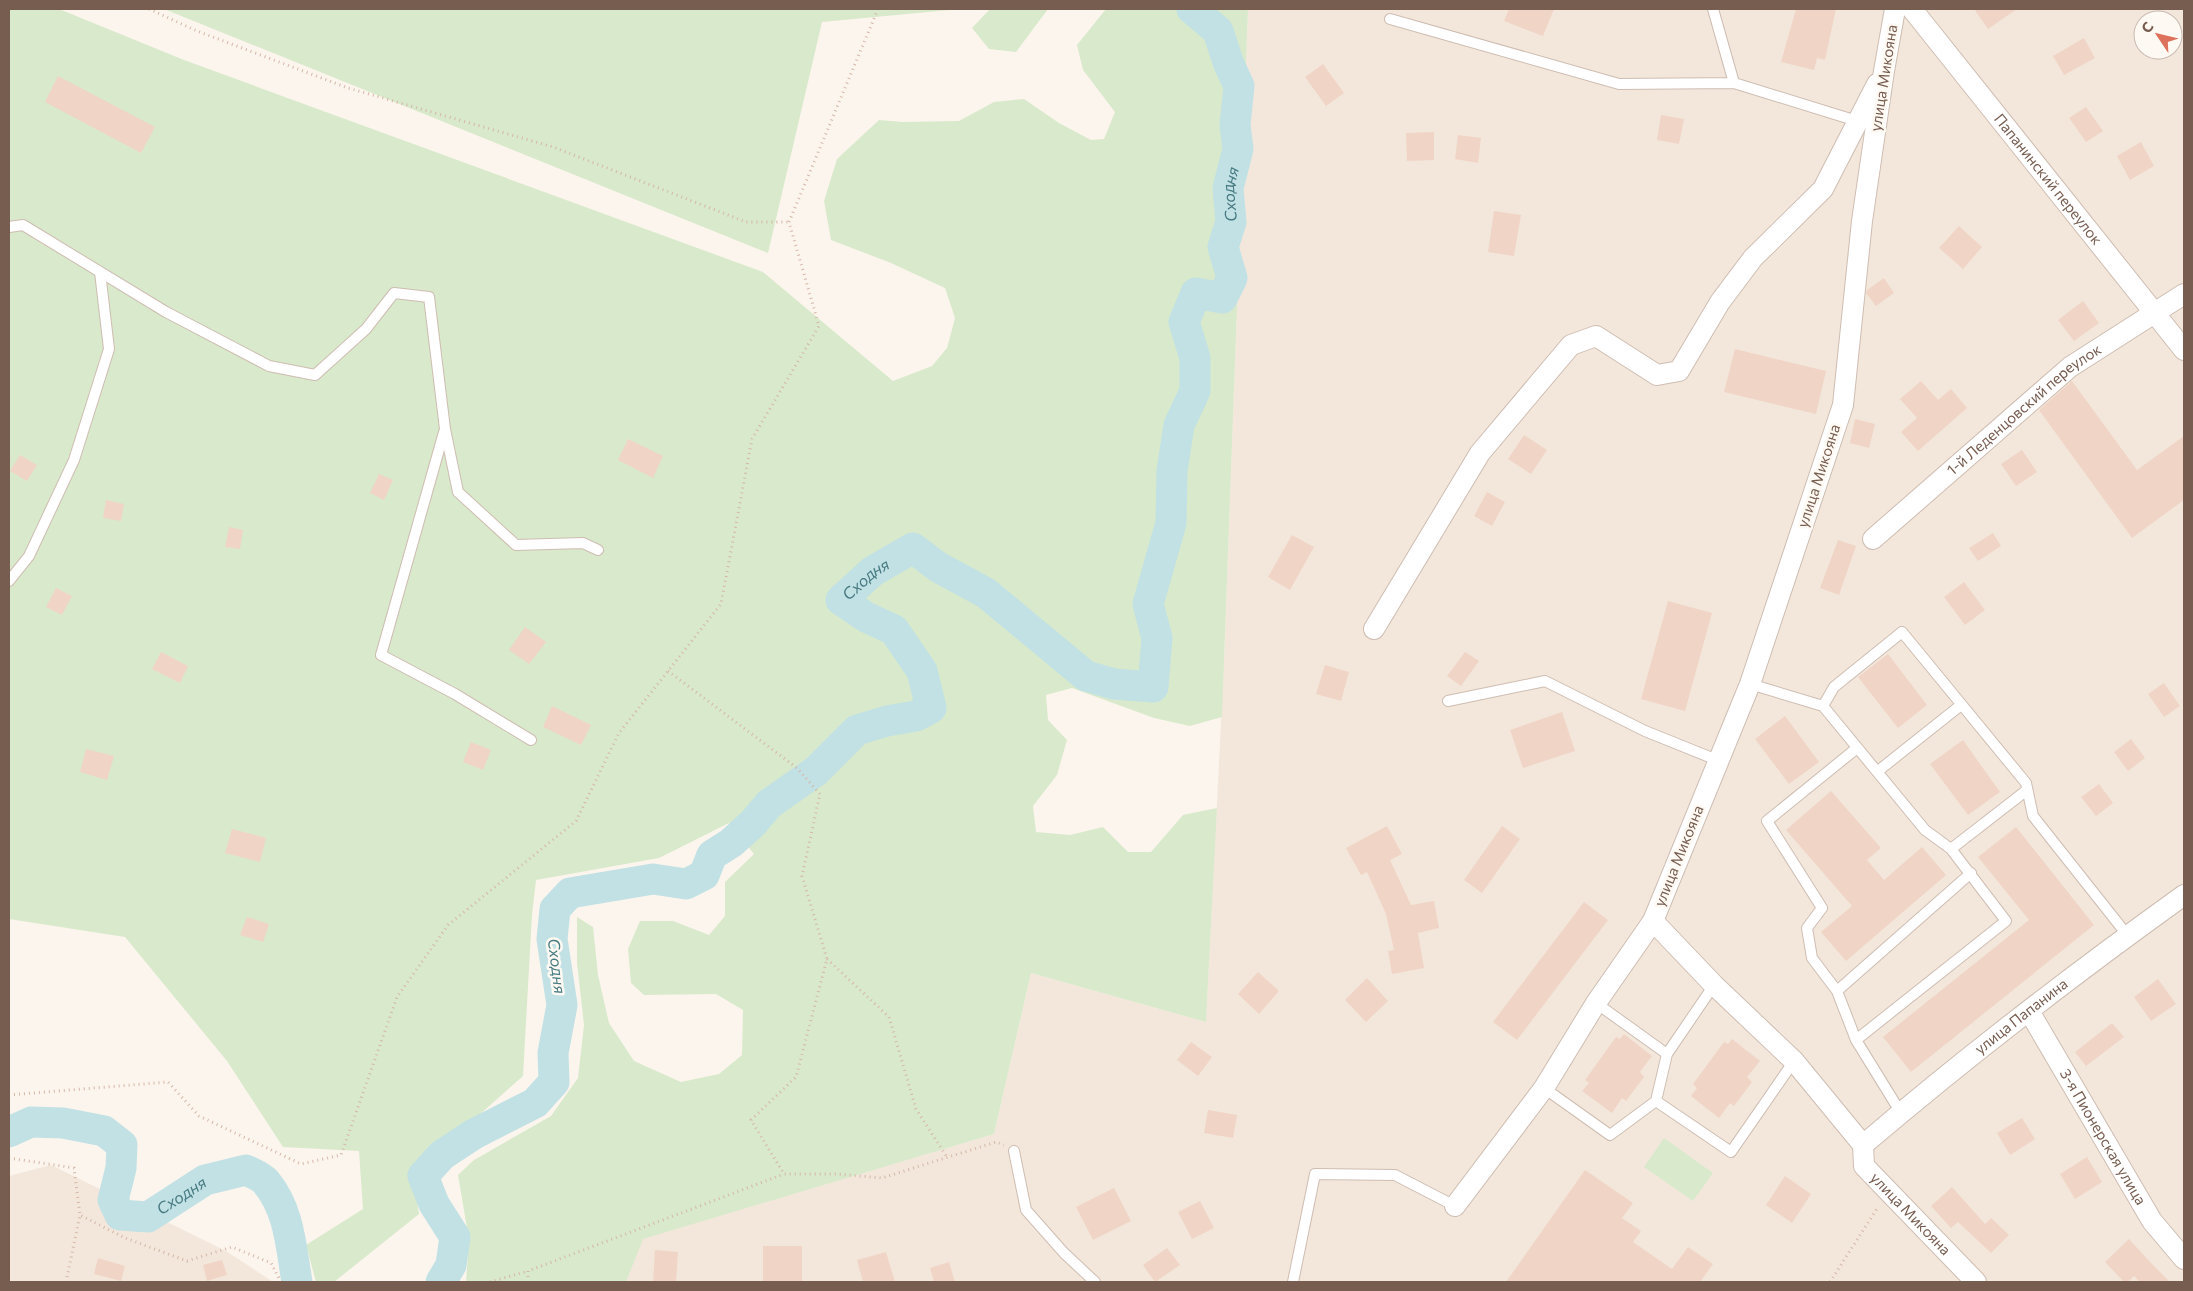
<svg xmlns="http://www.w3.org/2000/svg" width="2193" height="1291" font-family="Commissioner,sans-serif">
  <rect width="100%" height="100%" fill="#fcf5ed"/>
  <!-- residential -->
  <path fill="#f3e7db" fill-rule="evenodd" d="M1248 9H2184V1282H626L642 1239 994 1134 1031 973 1206 1022 1224 663ZM2143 20H2173V50H2143Z
    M51 1165 226 1251 273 1282H9V1176Z"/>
  <!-- green -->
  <path fill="#d9e9cb" d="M9 9H59L184 60 763 272 893 381 932 366 947 348 955 318 945 288 891 263 831 240 824 201 837 159 879 120 903 122 959 121 994 102 1024 99 1059 123 1091 140 1104 139 1115 112 1083 70 1077 45 1106 9H1248L1222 717 1190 726 1154 718 1072 688 1046 695 1048 720 1067 740 1057 775 1033 806 1036 832 1070 835 1103 827 1128 852H1151L1183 815 1217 808 1206 1022 1031 973 994 1134 643 1239 626 1282H466L469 1240 458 1175 474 1160 551 1116 578 1078 584 1025 577 963V917L593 927 598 975 609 1023 634 1061 681 1082 719 1074 742 1055 743 1010 716 994 644 995 631 983 628 949 640 921H673L709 935 725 916V882L754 854 729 823 659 858 536 880 532 915 523 1076 413 1174 419 1214 334 1282H316L306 1245 363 1209 359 1151 283 1147 227 1061 125 937 9 919Z
    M164 9H960L822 22 768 253Z
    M990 9H1048L1016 52 989 49 972 28Z
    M1664 1138 1713 1173 1693 1201 1644 1167Z"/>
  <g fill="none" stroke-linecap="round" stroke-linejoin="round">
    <!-- river -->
    <g stroke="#c1e1e5" stroke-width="31">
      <path id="s1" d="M9 1132 31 1122 63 1123 104 1131 122 1145 121 1168 113 1200 120 1215 148 1217 205 1180 246 1170C252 1173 262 1177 266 1182 290 1211 291 1248 297 1282"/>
      <path id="s2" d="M441 1282 451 1265 455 1237 434 1204 423 1176 442 1155 474 1134 535 1103 554 1082 553 1053 562 1005 552 939 555 909 570 893 653 879 686 884 704 875 712 855 731 843 753 823 769 804 816 771 857 730 887 721 916 716 931 708 922 671 894 630 866 617 841 600 873 571 913 548 938 567 986 593 1086 676 1114 684 1153 687 1157 638 1148 604 1171 523 1172 471 1179 425 1195 391V358L1184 322 1196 293 1222 298 1232 278 1223 247 1231 222 1228 188 1238 149 1235 125 1239 86 1228 62 1218 31 1192 9"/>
    </g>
  </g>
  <!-- building -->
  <path fill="#f0d4c6" d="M1509 9H1554L1543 36 1504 21Z
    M1796 9H1836L1825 60 1817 58 1814 70 1781 62Z
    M1974 9H2017L1988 29Z
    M2084 38 2095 58 2064 75 2053 56Z
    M1323 64 1344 93 1326 106 1305 77Z
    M58 76 155 127 141 153 45 102Z
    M2086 107 2103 131 2086 142 2069 118Z
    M1661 115 1684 119 1679 144 1657 140Z
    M1434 132V160L1407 161 1406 133Z
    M1458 135 1481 138 1478 163 1455 159Z
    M2141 142 2154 166 2130 180 2117 156Z
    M1494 211 1521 215 1514 256 1488 252Z
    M1959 226 1982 247 1963 269 1939 248Z
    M1884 278 1894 293 1876 306 1866 293 1867 290Z
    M2083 301 2099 323 2074 341 2058 320Z
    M1735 349 1826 371 1816 414 1724 392Z
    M1921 381 1938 400 1951 389 1967 408 1918 451 1901 432 1917 418 1900 399Z
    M2072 381 2137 470 2184 436V500L2132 538 2039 410Z
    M1855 419 1875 424 1869 448 1850 443Z
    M1524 435 1547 450 1531 474 1508 459Z
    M628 439 663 456 653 478 618 460Z
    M2022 450 2037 472 2016 486 2001 464Z
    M20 455 37 465 27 481 10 471Z
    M379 474 393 480 384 500 370 493Z
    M1487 492 1505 502 1492 526 1474 516Z
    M106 500 124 504 121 521 103 518Z
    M229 527 243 530 240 549 225 547Z
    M1993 533 2001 546 1978 561 1969 548Z
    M1292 535 1314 547 1290 590 1268 577Z
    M1838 540 1856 546 1839 595 1820 588Z
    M1964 582 1985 610 1965 625 1944 597Z
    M56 588 72 596 62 615 46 607Z
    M1668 601 1712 613 1685 711 1641 699Z
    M525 627 546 642 529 664 509 650Z
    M161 652 188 666 180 683 152 669Z
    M1465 652 1479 661 1461 686 1447 676Z
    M1888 654 1927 705 1898 728 1858 677Z
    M1325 665 1349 672 1341 701 1316 694Z
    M2164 683 2180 706 2164 717 2148 694Z
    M552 706 591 725 581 745 543 727Z
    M1562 712 1575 751 1523 768 1510 730Z
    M1785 716 1819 762 1789 784 1755 739Z
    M2131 739 2145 758 2128 771 2114 752Z
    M1963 740 2000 792 1968 815 1930 764Z
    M471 742 491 750 483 770 463 762Z
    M86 749 114 756 107 780 80 772Z
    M2099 784 2113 803 2096 816 2081 797Z
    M1831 791 1881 848 1867 860 1884 880 1922 847 1946 875 1846 961 1821 932 1852 906 1786 830Z
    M1387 826 1402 854 1390 860 1411 905 1434 901 1439 928 1418 933 1424 968 1392 974 1388 951 1394 950 1386 914 1367 872 1361 875 1346 848Z
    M1502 826 1520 839 1482 893 1464 880Z
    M2016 827 2094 925 1911 1072 1883 1037 2029 920 1978 857Z
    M232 829 266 838 260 862 225 853Z
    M1584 902 1608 920 1517 1040 1493 1022Z
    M247 917 269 924 263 942 240 935Z
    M1258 972 1279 991 1259 1014 1238 994Z
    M1367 978 1388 1001 1366 1022 1345 1000Z
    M2158 979 2176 1004 2151 1021 2134 997Z
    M2112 1023 2124 1037 2086 1066 2075 1052Z
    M1624 1034 1652 1056 1640 1072 1644 1077 1626 1101 1622 1098 1612 1113 1582 1091 1589 1083 1585 1080 1616 1037 1620 1039Z
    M1732 1039 1760 1061 1747 1077 1752 1082 1734 1106 1730 1103 1719 1118 1691 1096 1697 1088 1693 1084 1724 1042 1728 1044Z
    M1191 1042 1212 1057 1198 1076 1177 1060Z
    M1208 1110 1237 1115 1233 1138 1204 1133Z
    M2022 1118 2035 1139 2010 1155 1997 1133Z
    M2087 1157 2102 1182 2075 1199 2060 1174Z
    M1585 1170 1633 1203 1622 1218 1641 1231 1633 1242 1672 1269 1688 1247 1713 1264 1700 1282H1506Z
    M1785 1176 1811 1194 1792 1223 1766 1205Z
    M1952 1187 1985 1224 1991 1218 2009 1235 1991 1253 1958 1222 1951 1228 1931 1206Z
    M1114 1188 1131 1221 1093 1240 1076 1207Z
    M1200 1201 1214 1228 1192 1239 1178 1212Z
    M2129 1239 2150 1262 2170 1282H2140L2134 1276 2128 1282H2124L2105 1262Z
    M763 1246H802V1282H763Z
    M1167 1248 1180 1265 1155 1282 1143 1265Z
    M655 1250 678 1252 676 1282H653Z
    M886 1252 895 1282H863L857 1260Z
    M98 1258 125 1266 121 1281 94 1274Z
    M222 1260 227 1275 207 1281 203 1265Z
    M949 1262 955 1282H934L930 1268Z"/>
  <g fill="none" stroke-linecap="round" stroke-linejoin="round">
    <!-- lane casing -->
    <g stroke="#cebdb2" stroke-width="12">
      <path id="lane" d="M1713 9 1734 83
        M1390 19 1619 84 1734 83 1857 121
        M9 227 23 225 166 312 269 366 315 375 366 329 394 293 429 297 445 429 458 492 516 545 583 543 598 550
        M444 432 381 655 455 694 531 740
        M9 581 29 556 74 460 109 349 100 272
        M1750 684 1823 706 1834 687 1902 632 2026 783 2033 816 2128 936
        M1448 701 1545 681 1645 731 1717 760
        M1823 706 1925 830 1951 849 2006 921 1856 1040
        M1857 748 1767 821 1822 908 1807 928 1812 958 1837 991 1856 1040 1901 1113
        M1878 771 1961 705
        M1951 849 2027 790
        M1837 991 1971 873
        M1667 1054 1714 985
        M1544 1088 1610 1135 1656 1101 1667 1054 1596 1003
        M1656 1101 1731 1152 1794 1061
        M1014 1151 1026 1210 1064 1253 1095 1282
        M1293 1282 1315 1174 1395 1175 1455 1206"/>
    </g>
    <!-- street casing -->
    <g stroke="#cebdb2" stroke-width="22">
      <g id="street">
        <path id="s3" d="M1895 9 1884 71 1862 221 1843 405 1750 684 1653 921 1714 985 1794 1061 1863 1145 1864 1166 1976 1282"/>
        <path id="s4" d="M1912 9 2184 350"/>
        <path id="s5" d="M1873 539 2070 367 2184 294"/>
        <path d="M1374 629 1480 453 1571 345 1596 336 1657 375 1679 371 1720 302 1753 258 1823 189 1877 84"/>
        <path id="s6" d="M2029 1011 2152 1221 2184 1259"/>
        <path id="s7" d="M1863 1145C1966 1057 2074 974 2184 895"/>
        <path d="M1455 1206 1544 1088 1596 1003 1653 921"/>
      </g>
    </g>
    <!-- path -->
    <path stroke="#d5b7a8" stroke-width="3" stroke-dasharray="1 4" stroke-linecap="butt" d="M149 9 197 31 348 88 553 147 746 222H789
      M668 671 797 768 820 794 802 876 827 959 796 1077 751 1120 784 1174H836L882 1178 996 1142 1004 1145
      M827 959 889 1017 916 1109 947 1157
      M9 1095 168 1082 199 1116 301 1164 341 1155 397 997 448 925 576 821 619 733 721 604 752 439 819 326 789 222 878 9
      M9 1158 74 1168 80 1215
      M66 1282 80 1215 125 1238 187 1261 232 1247 271 1263 281 1282
      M490 1282 528 1271
      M528 1282V1271L784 1174
      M1830 1282 1878 1207"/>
    <!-- lane -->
    <use href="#lane" stroke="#fff" stroke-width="10"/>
    <!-- street -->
    <use href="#street" stroke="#fff" stroke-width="20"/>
  </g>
  <g text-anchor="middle" stroke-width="5" stroke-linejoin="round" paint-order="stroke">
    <!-- street labels -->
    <g font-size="15" fill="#775c50" stroke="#fef9f3">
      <text transform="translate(1884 78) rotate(-81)" y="5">улица Микояна</text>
      <text dy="5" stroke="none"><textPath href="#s4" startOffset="218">Папанинский переулок</textPath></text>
      <text dy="5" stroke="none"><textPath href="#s5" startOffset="199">1-й Леденцовский переулок</textPath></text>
      <text transform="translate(1819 476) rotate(-72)" y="5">улица Микояна</text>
      <text transform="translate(1679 856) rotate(-68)" y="5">улица Микояна</text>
      <text dy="5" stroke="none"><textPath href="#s7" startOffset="204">улица Папанина</textPath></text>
      <text dy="5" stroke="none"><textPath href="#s6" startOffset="146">3-я Пионерская улица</textPath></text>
      <text dy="5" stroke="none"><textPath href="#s3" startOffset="1345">улица Микояна</textPath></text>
    </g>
    <!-- water labels -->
    <g font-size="16" font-style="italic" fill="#477a81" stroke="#fef9f3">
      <text dy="6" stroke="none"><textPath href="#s2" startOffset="1971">Сходня</textPath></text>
      <text dy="6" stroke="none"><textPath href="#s2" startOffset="1088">Сходня</textPath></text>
      <text transform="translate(557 966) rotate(83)" y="6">Сходня</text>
      <text dy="6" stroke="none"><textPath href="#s1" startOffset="261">Сходня</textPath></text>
    </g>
  </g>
  <!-- border -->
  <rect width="2193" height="1291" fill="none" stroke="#775c50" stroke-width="20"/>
  <!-- north arrow -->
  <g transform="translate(2158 35) rotate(305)"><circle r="24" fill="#fef9f3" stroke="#c8bab2"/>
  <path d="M0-4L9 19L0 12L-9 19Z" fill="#dd715b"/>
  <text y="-8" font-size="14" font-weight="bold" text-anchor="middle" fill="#775c50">С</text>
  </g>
</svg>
